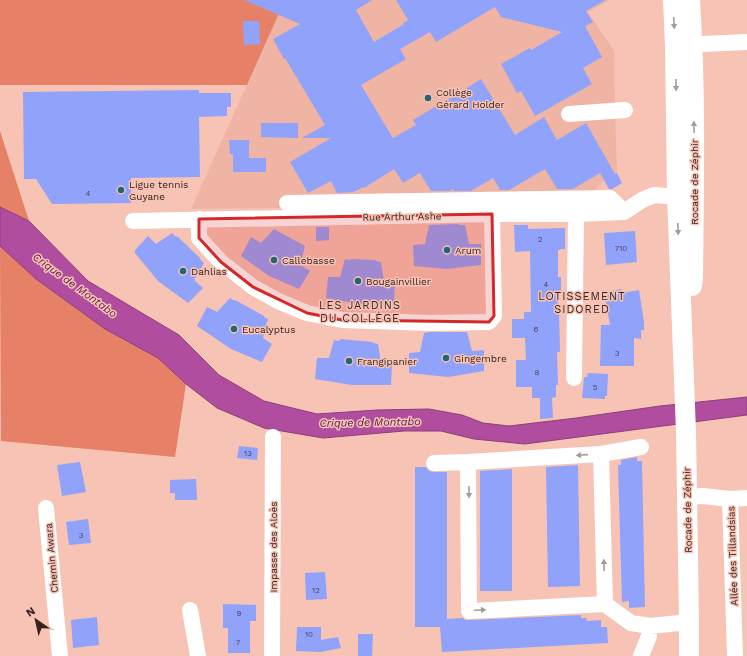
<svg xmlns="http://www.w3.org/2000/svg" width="747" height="656" font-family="'Work Sans',sans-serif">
  <rect width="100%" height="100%" fill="#f7c3b5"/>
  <!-- built -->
  <path fill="#f0b4a5" d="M285 0H610L588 12 614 51 615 110 617 173 604 180 596 189 597 204 191 209Z"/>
  <!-- green -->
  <path fill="#e68168" d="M0 0H285L247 85H0Z
    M0 131 29 221 0 207Z
    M0 246 36 279 105 329 158 358 186 384 175 457 1 441Z"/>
  <!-- water -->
  <path fill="#b14d9f" stroke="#8c4078" d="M0 207 29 221 88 281 179 335 219 375 264 401 317 414 377 410 429 409 462 415 483 423 509 426 576 418 660 406 747 397V415L525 444 474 439 441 431H404L323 438 264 428 217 408 186 384 158 358 105 329 36 279 0 246Z"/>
  <!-- building -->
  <path fill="#91a2fb" d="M244 0H372L356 10 374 42 404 24 403 23 408 20 396 0H606L586 11 593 22 585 26 602 57 583 68 592 84 535 116 521 91 517 93 501 64 530 48 531 50 562 32 501 17 495 7 436 42 430 32 400 49 406 59 361 85 393 138 416 125 413 120 450 98V99L481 79 515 135 544 117 557 140 586 123 615 174 617 173 622 183 612 189H609L600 173 573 189H557L545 169 509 190H500L493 178 471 191H454L453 189 450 191H431L420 173 403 183 394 169 364 188V187L353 192 337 193 331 181 308 193 290 162 331 138H302L325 125 285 58 284 59 273 39 300 24Z
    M243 21H259L260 44 244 45Z
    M199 90V93H231V107H227V116L199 117 200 177 131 178V203L52 204 36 179H24L23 92Z
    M261 123H298V138L261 137Z
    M229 140H249V158H266V172H233V154H230Z
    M459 224V225H465L469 244H481V265L447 269 414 266 413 245 425 244 429 225Z
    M514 225H528V229L565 228V249H560V250H558V277H561V291H557L558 311H559L560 352H557L558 385H556V397L552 398 553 418 540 419V398H532V387H516V360H526L525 338H512V319H524V312H531L530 251 515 252Z
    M316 227H329V240L316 241Z
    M274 229 305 246 300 265 310 271 299 289 269 276 241 256 251 237 261 243Z
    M635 231 637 262 606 265 604 233Z
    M172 233 176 237 177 236 200 258V259L204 263 194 280 203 288 188 303 158 281 135 253V250L148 236 156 244Z
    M345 259 350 260 351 259 376 260 375 261 381 262 384 281H395L394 303 359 304 326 298 328 277H340Z
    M621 289 622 293 639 290 644 322V330H641V339L634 338V366H600L601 325H610L605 296 609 295 608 292Z
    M230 298 235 301V300L264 316V317L268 319 263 338 272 344 262 362 231 349 197 326 207 307 217 312Z
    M429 332H467L472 351 484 350V371L448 377 409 373V353L420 352 424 333Z
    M340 339 373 342V343L378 344 381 363 392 364 391 385H352L315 379 317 358H329L334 340 340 341Z
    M588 373 608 374 607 396H605V399L582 398 584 377H587Z
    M239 446 258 448 257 460 237 458Z
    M637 457V461H642L645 607 629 608V601L622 602 618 465H621V460Z
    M80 462 86 492 62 496 57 465Z
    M578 465 580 586 548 587 546 467Z
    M415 467H426L429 471 434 472H447V619L463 618 465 620H469L581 615V618H586L587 621 601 620V627H607L608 643 442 652 440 627H415Z
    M512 469V591H480V471Z
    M196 479 197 500H175V493H170V480Z
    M88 519 91 543 69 545 66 522Z
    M325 572 327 599 306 600 305 573Z
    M223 604 256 605V621H250V653H228V628H223Z
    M97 617 99 645 73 648 71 620Z
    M297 627H321V640L338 637 341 648 320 652 296 651Z
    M358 634H373L372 656H358Z"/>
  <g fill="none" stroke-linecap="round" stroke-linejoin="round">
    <!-- minor -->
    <path stroke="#fff" stroke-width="16" d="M681 45 747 42
      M569 114 625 110
      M287 203 610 198 624 212
      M199 219V238L221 262 253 287 278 301 307 313 342 320 431 323 489 322 494 316 492 214
      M133 221 492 214H576L624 212 642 200 654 195 666 196 688 194
      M574 378 576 214
      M601 454 641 447
      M434 463 468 462
      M687 497 703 496 730 499 735 656
      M730 499 747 498
      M46 508 60 656
      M605 604 601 454 468 462 469 611 605 604 631 623 650 626 689 622
      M190 610 198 656
      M272 656 273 437
      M641 656 649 636 650 626"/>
    <!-- major -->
    <path stroke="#fff" stroke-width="20" d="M673 0 675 46 677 195 686 432 689 622V656
      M690 0C696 92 694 184 693 277L692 286"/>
  </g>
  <!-- one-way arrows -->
  <defs><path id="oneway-solid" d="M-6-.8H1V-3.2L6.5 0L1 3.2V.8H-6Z"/></defs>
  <g fill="#a59c9a">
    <use href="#oneway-solid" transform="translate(674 23) rotate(87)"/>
    <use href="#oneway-solid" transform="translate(676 85) rotate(89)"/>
    <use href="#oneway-solid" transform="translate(694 127) rotate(-91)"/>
    <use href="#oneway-solid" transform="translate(678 229) rotate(88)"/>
    <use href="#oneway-solid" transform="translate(582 455) rotate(176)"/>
    <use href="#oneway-solid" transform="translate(469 492) rotate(90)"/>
    <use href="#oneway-solid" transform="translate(604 565) rotate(-92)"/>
    <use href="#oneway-solid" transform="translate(480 610) rotate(-3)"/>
  </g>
  <!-- marked area -->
  <path fill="#d62828" fill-opacity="0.2" stroke="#d62828" stroke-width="3" stroke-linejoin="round" d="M492 214 494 316 489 322 342 320 307 313 253 287 221 262 199 238V219Z"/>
  <!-- markers -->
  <g fill="#206776" stroke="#f7c3b5" stroke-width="1.5">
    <circle cx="428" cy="98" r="4"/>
    <circle cx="121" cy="190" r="4"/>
    <circle cx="447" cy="250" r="4"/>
    <circle cx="274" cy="260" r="4"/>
    <circle cx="183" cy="271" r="4"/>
    <circle cx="358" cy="281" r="4"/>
    <circle cx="234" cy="329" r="4"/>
    <circle cx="446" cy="358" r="4"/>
    <circle cx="349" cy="361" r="4"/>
  </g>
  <g text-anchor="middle" stroke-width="3" stroke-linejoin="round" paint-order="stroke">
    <!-- number labels -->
    <g font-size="8" fill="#4e4355">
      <text x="88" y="196">4</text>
      <text x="540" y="242">2</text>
      <text x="621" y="251">710</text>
      <text x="546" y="287">4</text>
      <text x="536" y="332">6</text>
      <text x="617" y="356">3</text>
      <text x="537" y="375">8</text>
      <text x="595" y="390">5</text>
      <text x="248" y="456">13</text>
      <text x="81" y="538">3</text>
      <text x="316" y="593">12</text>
      <text x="239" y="616">9</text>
      <text x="309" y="637">10</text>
      <text x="238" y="645">7</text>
    </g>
    <!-- poi labels -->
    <g font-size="10" fill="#37231e" stroke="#f7c3b5" text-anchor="start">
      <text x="436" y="96">Collège<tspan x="436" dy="12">Gérard Holder</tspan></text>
      <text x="129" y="188">Ligue tennis<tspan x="129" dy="12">Guyane</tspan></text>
      <text x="455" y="254">Arum</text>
      <text x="282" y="264">Callebasse</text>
      <text x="191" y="275">Dahlias</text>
      <text x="366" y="285">Bougainvillier</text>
      <text x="242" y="333">Eucalyptus</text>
      <text x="454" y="362">Gingembre</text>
      <text x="357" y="365">Frangipanier</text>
    </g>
    <!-- street labels -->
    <g font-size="10" fill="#37231e" stroke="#f7c3b5">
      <text transform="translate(694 182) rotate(-90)" y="4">Rocade de Zéphir</text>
      <text transform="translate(402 216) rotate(-1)" y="4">Rue Arthur Ashe</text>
      <text transform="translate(687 510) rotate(-91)" y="4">Rocade de Zéphir</text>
      <text transform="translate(273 547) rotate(-90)" y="4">Impasse des Aloès</text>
      <text transform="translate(732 556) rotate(-92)" y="4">Allée des Tillandsias</text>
      <text transform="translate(51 558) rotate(-95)" y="4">Chemin Awara</text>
    </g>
    <!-- water labels -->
    <g font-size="11" font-style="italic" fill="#56164c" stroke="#f7c3b5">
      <text transform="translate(75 285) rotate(36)" y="4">Crique de Montabo</text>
      <text transform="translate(370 422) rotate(-1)" y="4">Crique de Montabo</text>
    </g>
    <!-- neighbourhood labels -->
    <g font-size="11" letter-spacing="1" fill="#37231e" stroke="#f7c3b5">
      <text x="582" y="300">LOTISSEMENT<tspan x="582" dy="13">SIDORED</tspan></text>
      <text x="360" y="309">LES JARDINS<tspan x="360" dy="13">DU COLLÈGE</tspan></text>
    </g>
  </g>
  <!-- north arrow -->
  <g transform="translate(36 620) rotate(326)" stroke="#f7c3b5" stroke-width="3" paint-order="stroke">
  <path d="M0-3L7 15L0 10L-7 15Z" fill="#37231e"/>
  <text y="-6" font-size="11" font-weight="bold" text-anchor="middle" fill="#37231e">N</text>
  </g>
</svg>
